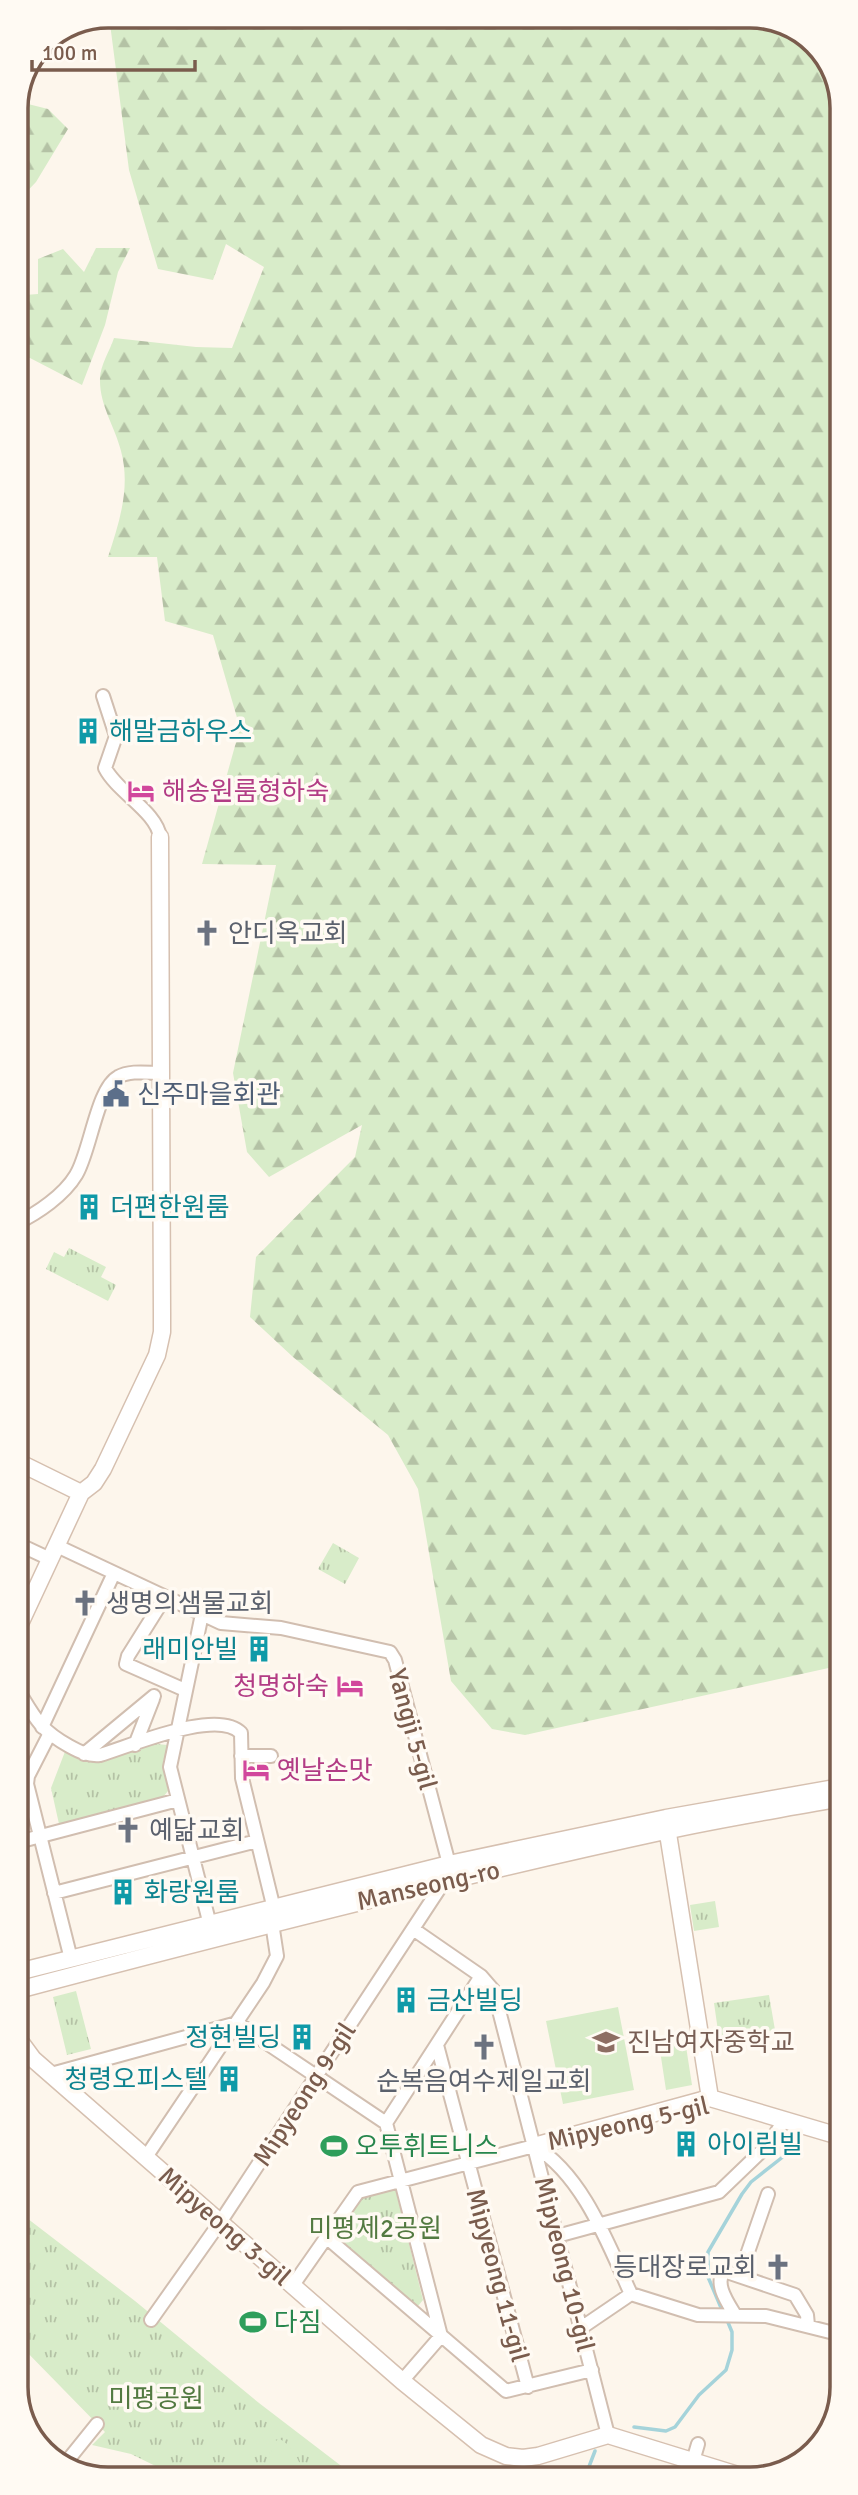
<svg xmlns="http://www.w3.org/2000/svg" width="858" height="2495" font-family="Signika,'Noto Sans KR',sans-serif">
  <defs>
    <pattern id="grass-tufts" width="24" height="20" patternUnits="userSpaceOnUse" patternTransform="scale(1.75)"><rect width="24" height="20" fill="#d8ecc9"/><path d="M3 7l-1-3M5 7V3M7 7l1-3M15 17l-1-3M17 17v-4M19 17l1-3" fill="none" stroke="#b4c2a5"/></pattern>
    <pattern id="forest-firs" width="22" height="20" patternUnits="userSpaceOnUse" patternTransform="scale(1.75)"><rect width="22" height="20" fill="#d8ecc9"/><path d="M5 1l3.5 6h-7zM16 11l3.5 6h-7z" fill="#b4c2a5"/></pattern>
  </defs>
  <rect width="100%" height="100%" fill="#fdf6ec"/>
  <!-- grass -->
  <path fill="url(#grass-tufts)" d="M69 1248 106 1267 101 1277 116 1285 108 1301 46 1269 54 1252 64 1257Z
    M333 1543 359 1558 345 1584 318 1569Z
    M156 1744 168 1745 163 1762 168 1791 163 1797 59 1824 51 1788 66 1749 90 1762 99 1761Z
    M715 1901 719 1927 694 1931 690 1905Z
    M76 1991 91 2049 67 2055 53 1997Z
    M769 1995 775 2030 719 2038 714 2003Z
    M393 2189 396 2191 423 2300 418 2306 414 2305 338 2237 339 2228 360 2197Z
    M19 2212 135 2301 259 2403 357 2478 182 2479 131 2454 92 2445 105 2432 19 2344Z"/>
  <!-- forest -->
  <path fill="url(#forest-firs)" d="M109 16H756L810 38 839 84 841 1661 833 1667 525 1735 492 1729 451 1681 418 1489 388 1435 293 1357 250 1317 256 1257 355 1157 362 1125 269 1177 247 1152 233 1073 276 865 202 864 240 728 213 635 165 621 157 557H108C119 523 131 488 121 451 115 426 99 405 100 378 100 366 110 350 114 338L196 347 232 348 264 267 226 244 213 280 158 269 129 170Z
    M19 97 24 103 48 109 68 129 36 182 16 203V103Z
    M96 248H130L118 272 105 325 82 385 30 358 16 356V287L25 295 38 294V259L63 249 84 272Z"/>
  <!-- garden -->
  <path fill="#d8ecc9" d="M618 2007 634 2090 563 2104 546 2021Z
    M685 2040 692 2085 666 2090 659 2044Z
    M278 2439C287 2440 297 2456 300 2464L282 2468 270 2463 269 2453 274 2449V2443Z"/>
  <g fill="none" stroke-linecap="round" stroke-linejoin="round">
    <!-- stream -->
    <path stroke="#a5d3da" stroke-width="3.5" d="M722 2310 708 2277V2252L742 2194 751 2182 784 2156 795 2129
      M634 2427 666 2431 675 2427 699 2395 726 2370 732 2350V2332L727 2320
      M585 2477 595 2451"/>
    <!-- street casing -->
    <g stroke="#d1beb0" stroke-width="16">
      <path id="street" d="M103 696 116 736 105 768C117 792 157 812 160 837
        M17 1223C38 1213 64 1195 76 1175 90 1153 97 1088 118 1077 130 1070 148 1073 161 1073
        M18 1544 50 1559
        M57 1546 221 1623 281 1628 390 1652 395 1660 449 1864 445 1880 221 2221 151 2320
        M165 1597 128 1656 126 1664 185 1690
        M202 1614 170 1767 210 1925
        M18 1690C35 1718 40 1730 69 1746 80 1752 88 1756 100 1755 131 1746 217 1708 241 1733L242 1778 274 1909 272 1923 277 1956 263 1983 146 2157
        M42 1727 114 1573
        M49 1735 28 1776 27 1784 71 1959
        M135 1745 153 1699
        M84 1754 154 1696
        M241 1756H271
        M18 1842 178 1800
        M54 1893 257 1841
        M413 1929 481 1976 494 1991 608 2435
        M237 2023 386 2123 441 2336
        M437 2045 528 2387
        M51 2074 237 2023
        M386 2123 481 1976
        M557 2236 719 2192 770 2143 784 2120
        M326 2237 506 2391 592 2370
        M740 2275 768 2194
        M293 2285 358 2192 534 2146C583 2175 608 2244 631 2294L698 2315 766 2316 842 2335
        M735 2315C728 2303 714 2284 724 2271L795 2295 807 2315 808 2325
        M581 2328 631 2294
        M402 2381 441 2336
        M693 2461 698 2444
        M64 2465 97 2424"/>
    </g>
    <!-- secondary casing -->
    <g stroke="#d6c0b0" stroke-width="19">
      <path id="secondary" d="M18 1462 81 1493
        M18 1628 81 1493 94 1483 103 1469 157 1355 162 1332V1313L160 837
        M666 1821 710 2098
        M18 1972 449 1864 666 1818 841 1787
        M18 1990C233 1933 448 1878 665 1831 723 1818 783 1809 841 1798
        M19 2040 33 2059 402 2381 481 2445 506 2456 523 2458 538 2456 608 2435 741 2476
        M534 2146 710 2098 842 2137"/>
    </g>
    <!-- street -->
    <use href="#street" stroke="#fff" stroke-width="12"/>
    <!-- secondary -->
    <use href="#secondary" stroke="#fff" stroke-width="16"/>
  </g>
  <!-- icons -->
  <defs>
    <g id="building-bare" transform="scale(2.1)"><path d="M-4-6H4V6H1V3H-1V6H-4ZM-2.5-4.3h1.7v1.8h-1.7ZM.8-4.3h1.7v1.8H.8ZM-2.5-1h1.7V.8h-1.7ZM.8-1h1.7V.8H.8Z" fill="#0f9aa8" stroke="#fffaf3" stroke-width="2.5" paint-order="stroke"/></g>
    <g id="hotel-bare" transform="scale(2.1)"><path d="M-6-4.5h1.5V1H6V5H4.5V3h-9V5H-6ZM-4 0a1.8 1.8 0 1 1 3.6 0ZM.5 0V-2.5h3Q6-2.5 6 0Z" fill="#d1479c" stroke="#fffaf3" stroke-width="2.5" paint-order="stroke"/></g>
    <g id="church-bare" transform="scale(2.1)"><path d="M-1.2-6h2.4v3.5h3.3v2.4h-3.3V6h-2.4V-.1h-3.3v-2.4h3.3Z" fill="#6b7280" stroke="#fffaf3" stroke-width="2.5" paint-order="stroke"/></g>
    <g id="civic-bare" transform="scale(2.1)"><path d="M-.6-6.5H3V-4.5H.6V-3L4-1V1h2V6H-6V1h2V-1L-.6-3ZM-1.2 2.5V6h2.4V2.5Z" fill="#5c6f8a" stroke="#fffaf3" stroke-width="2.5" paint-order="stroke"/></g>
    <g id="school-bare" transform="scale(2.1)"><path d="M0-5L7-2L0 1L-7-2ZM-4 1L0 2.5L4 1V4Q0 6-4 4Z" fill="#8d6e63" stroke="#fffaf3" stroke-width="2.5" paint-order="stroke"/></g>
    <g id="stadium-bare" transform="scale(2.1)"><path d="M0-5a6.5 5 0 1 0 0 10a6.5 5 0 1 0 0-10ZM-3.5-1.8h7v3.6h-7Z" fill="#2e9e5b" stroke="#fffaf3" stroke-width="2.5" paint-order="stroke"/></g>
  </defs>
  <g fill-rule="evenodd">
    <use href="#building-bare" x="88" y="731"/>
    <use href="#hotel-bare" x="141" y="791"/>
    <use href="#church-bare" x="207" y="933"/>
    <use href="#civic-bare" x="116" y="1094"/>
    <use href="#building-bare" x="89" y="1207"/>
    <use href="#church-bare" x="85" y="1603"/>
    <use href="#building-bare" x="259" y="1649"/>
    <use href="#hotel-bare" x="350" y="1686"/>
    <use href="#hotel-bare" x="256" y="1770"/>
    <use href="#church-bare" x="128" y="1830"/>
    <use href="#building-bare" x="123" y="1892"/>
    <use href="#building-bare" x="406" y="2000"/>
    <use href="#building-bare" x="302" y="2037"/>
    <use href="#school-bare" x="606" y="2042"/>
    <use href="#church-bare" x="484" y="2047"/>
    <use href="#building-bare" x="229" y="2079"/>
    <use href="#building-bare" x="686" y="2144"/>
    <use href="#stadium-bare" x="334" y="2146"/>
    <use href="#church-bare" x="778" y="2267"/>
    <use href="#stadium-bare" x="253" y="2322"/>
  </g>
  <g text-anchor="middle" stroke-width="7" stroke-linejoin="round" paint-order="stroke">
    <!-- culture labels -->
    <g font-size="26" fill="#0d838f" stroke="#fffaf3" text-anchor="start">
      <text x="109" y="740">해말금하우스</text>
      <text x="110" y="1216">더편한원룸</text>
      <text x="238" y="1658" text-anchor="end">래미안빌</text>
      <text x="144" y="1901">화랑원룸</text>
      <text x="427" y="2009">금산빌딩</text>
      <text x="281" y="2046" text-anchor="end">정현빌딩</text>
      <text x="208" y="2088" text-anchor="end">청령오피스텔</text>
      <text x="707" y="2153">아이림빌</text>
    </g>
    <!-- hotel labels -->
    <g font-size="26" fill="#b23c85" stroke="#fffaf3" text-anchor="start">
      <text x="162" y="800">해송원룸형하숙</text>
      <text x="329" y="1695" text-anchor="end">청명하숙</text>
      <text x="277" y="1779">옛날손맛</text>
    </g>
    <!-- worship labels -->
    <g font-size="26" fill="#5b616d" stroke="#fffaf3" text-anchor="start">
      <text x="228" y="942">안디옥교회</text>
      <text x="106" y="1612">생명의샘물교회</text>
      <text x="149" y="1839">예닮교회</text>
      <text x="484" y="2090" text-anchor="middle">순복음여수제일교회</text>
      <text x="757" y="2276" text-anchor="end">등대장로교회</text>
    </g>
    <!-- service labels -->
    <g font-size="26" fill="#4e5e75" stroke="#fffaf3" text-anchor="start">
      <text x="137" y="1103">신주마을회관</text>
    </g>
    <!-- street labels -->
    <g font-size="26" fill="#7a5c4d" stroke="#fffaf3">
      <text transform="translate(413 1729) rotate(75)" y="9">Yangji 5-gil</text>
      <text transform="translate(428 1885) rotate(-13)" y="9">Manseong-ro</text>
      <text transform="translate(304 2094) rotate(-57)" y="9">Mipyeong 9-gil</text>
      <text transform="translate(628 2123) rotate(-13)" y="9">Mipyeong 5-gil</text>
      <text transform="translate(225 2226) rotate(41)" y="9">Mipyeong 3-gil</text>
      <text transform="translate(565 2264) rotate(76)" y="9">Mipyeong 10-gil</text>
      <text transform="translate(498 2275) rotate(75)" y="9">Mipyeong 11-gil</text>
    </g>
    <!-- education labels -->
    <g font-size="26" fill="#785e54" stroke="#fffaf3" text-anchor="start">
      <text x="627" y="2051">진남여자중학교</text>
    </g>
    <!-- leisure labels -->
    <g font-size="26" fill="#27864d" stroke="#fffaf3" text-anchor="start">
      <text x="355" y="2155">오투휘트니스</text>
      <text x="274" y="2331">다짐</text>
    </g>
    <!-- park labels -->
    <g font-size="26" fill="#537a41" stroke="#fffaf3">
      <text x="375" y="2237">미평제2공원</text>
      <text x="156" y="2407">미평공원</text>
    </g>
  </g>
  <!-- crop -->
  <path d="M0 0H858V2495H0ZM108 28H750A80 80 0 0 1 830 108V2387A80 80 0 0 1 750 2467H108A80 80 0 0 1 28 2387V108A80 80 0 0 1 108 28Z" fill="#fffaf3" fill-rule="evenodd"/>
  <path fill="none" stroke="#7a5c4d" stroke-width="3.5" d="M108 28H750A80 80 0 0 1 830 108V2387A80 80 0 0 1 750 2467H108A80 80 0 0 1 28 2387V108A80 80 0 0 1 108 28Z"/>
  <!-- scale -->
  <path d="M32 60v10h163v-10" fill="none" stroke="#7a5c4d" stroke-width="3.5"/>
  <text x="42" y="60" font-size="21" fill="#7a5c4d" stroke="#fffaf3" stroke-width="5" paint-order="stroke">100 m</text>
</svg>
